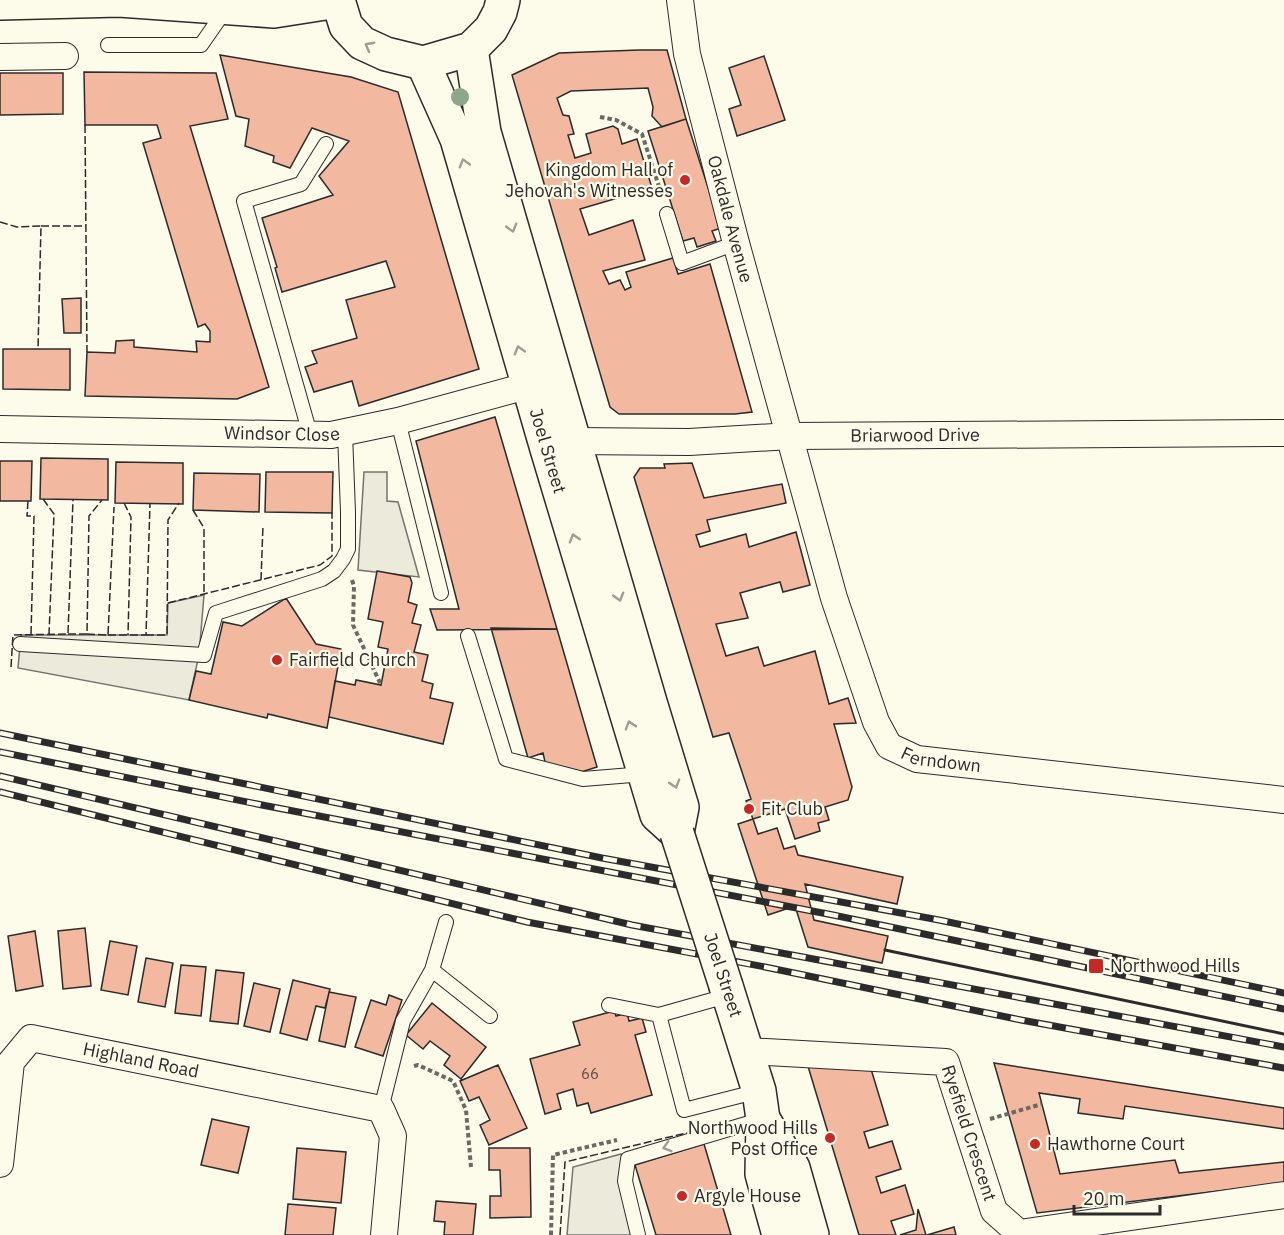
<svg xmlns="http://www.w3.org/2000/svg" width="1284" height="1235" font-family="'IBM Plex Sans',sans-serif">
  <rect width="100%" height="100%" fill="#fdfbea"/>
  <!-- parking -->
  <path fill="#eceadb" stroke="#74746e" stroke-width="1.5" d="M364 472H387V501L398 502 419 577 358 570Z
    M204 595 199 655 189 700 18 668 21 635H167L168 603Z
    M621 1154 644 1235H567L573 1167Z"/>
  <!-- building -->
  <path fill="#f2b8a0" stroke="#2b2b2b" stroke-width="1.5" d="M639 50H667L686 119 662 127 652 116 653 107 648 88 571 91 557 98 563 115 569 116 574 134 568 135 575 158 591 153 586 134 613 126 618 129 622 144 637 139 652 188 580 209 589 235 633 220 645 260 603 271 609 284 620 280 625 290 631 287 626 272 673 258 678 274 710 264 752 412 735 414H619L610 407 512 75 559 53Z
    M220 55 351 77 398 92 479 369 359 406 352 381 314 392 305 367 317 363 312 351 357 338 346 300 395 287 386 261 282 292 275 268 277 267 262 218 333 195 319 176 349 141 312 128 290 168 273 162 274 156 245 146 249 119 236 116Z
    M764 56 785 120 737 136 729 109 741 105 729 68Z
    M84 72 216 73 228 119 190 126 269 387 237 399 85 396 87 352 115 353 116 341 134 340V347L197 352 196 341 210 342V331L205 324 198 327 143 143 161 138 157 125H85Z
    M0 73H63V114L0 115Z
    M686 119 721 228 712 231 716 241 697 247 694 238 683 241 648 131Z
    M81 298V333H64L62 299Z
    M3 349H70V390L3 389Z
    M495 417 557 629 437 630 430 609H459L416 441Z
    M41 458 108 459V500L40 499Z
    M0 461H32L31 501H0Z
    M116 462 183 463V504L115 503Z
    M692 463 704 498 782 484 786 503 707 520 710 531 696 535 700 547 746 534 749 547 796 532 810 585 783 592 780 582 740 593 748 618 716 624 726 656 758 647 764 666 815 651 829 704 848 698 856 723 834 724 852 787 848 800 825 807 829 820 818 823 820 831 795 839 785 809 753 819 746 801 751 799 729 733 713 737 634 477 640 468H665L664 464Z
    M266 472H333L332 513 265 512Z
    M194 473 260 474 259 512 193 510Z
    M377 571 410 577 412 583 408 602 417 605 412 623 421 625 414 652 428 655 422 681 433 684 430 698 453 703 443 744 329 717 335 681 355 685 356 680 381 685 388 649 378 647 383 622 368 619Z
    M286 598 316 644 341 649 327 728 268 714 267 718 189 700 196 671 211 674 223 622 242 626Z
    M491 628 557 629 597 767 578 773 546 766 543 753 528 758Z
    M753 819 758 834 777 828 784 849 795 846 798 855 903 877 897 904 805 884 814 920 888 936 882 963 808 947 795 906 768 915 738 824Z
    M85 928 91 986 63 989 58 931Z
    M35 931 43 986 16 991 8 936Z
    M110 941 137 946 128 995 101 990Z
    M146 958 173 963 165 1007 138 1002Z
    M181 965 206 967 201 1016 175 1013Z
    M216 970 244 973 238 1024 210 1021Z
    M293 980 330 989 325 1008 316 1006 307 1040 280 1033Z
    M254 983 280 989 270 1032 244 1026Z
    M329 992 356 997 345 1047 319 1041Z
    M389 995 402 1000 383 1056 355 1047 371 1000 386 1005Z
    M432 1003 486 1047 461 1079 444 1065 450 1056 430 1041 423 1049 406 1035Z
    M614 1011 616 1016 627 1013 629 1021 642 1018 646 1032 635 1035 652 1095 591 1113 588 1103 577 1106 573 1089 557 1094 561 1109 545 1114 530 1059 580 1045 573 1022Z
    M807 1063 871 1069 888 1125 864 1132 869 1148 892 1141 901 1169 876 1177 881 1193 905 1185 914 1214 891 1221 896 1235H859Z
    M994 1063 1284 1108V1129L1125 1106 1123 1119 1078 1113 1080 1099 1039 1093 1060 1174 1175 1160 1179 1173 1284 1162V1183L1037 1213Z
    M498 1065 527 1128 489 1145 480 1125 490 1120 479 1097 469 1101 460 1081Z
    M212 1119 249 1127 238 1173 201 1165Z
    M704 1144 731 1235H656L635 1165Z
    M297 1148 346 1152 341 1203 293 1199Z
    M489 1148H530L531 1217 490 1218V1196H501L500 1170H489Z
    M436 1201 476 1204 473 1235H444L445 1222 434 1221Z
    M288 1204 336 1208 333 1235H285Z
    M918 1209 926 1235H900L916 1230Z
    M954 1227 956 1235H927Z"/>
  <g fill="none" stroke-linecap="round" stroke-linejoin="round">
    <!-- lane casing -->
    <g stroke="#2b2b2b" stroke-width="16">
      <path id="lane" d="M108 45H201L226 9
        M667 214 682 263 736 243
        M398 421 441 593
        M310 434 244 201 301 184 326 144
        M468 636 506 759 583 779 644 774
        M20 644 204 655 216 613 322 579 334 571 343 559 348 549V512L345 433
        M432 970 446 922
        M609 1005 659 1015 730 995
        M659 1015 684 1110 759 1091
        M381 1109 403 1021 432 970 490 1016
        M638 1235 625 1181 628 1159 763 1119"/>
    </g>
    <!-- street casing -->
    <g stroke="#2b2b2b" stroke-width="28">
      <g id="street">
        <path id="s1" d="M680 0 687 54 736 243 834 598 876 722 889 746 917 759 1284 800"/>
        <path d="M0 57 65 56"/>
        <path id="s2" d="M0 429 331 435 398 421 545 381"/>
        <path id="s3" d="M559 446 573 441 689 442 791 436 1284 433"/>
        <path id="s4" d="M747 1051 946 1062 994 1211 1019 1233 1284 1195"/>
        <path id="s5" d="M0 1164 11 1062 31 1038 381 1109 393 1136 384 1235"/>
      </g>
    </g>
    <!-- secondary casing -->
    <g stroke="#2b2b2b" stroke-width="36">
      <g id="secondary">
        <path d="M471 49 484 132 650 702 682 807 677 833"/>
        <path id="s6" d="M423 63 457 139 547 449 657 815 677 833"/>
        <path d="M726 986 759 1091 763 1119 762 1174 779 1235"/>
        <path d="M763 1119 793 1168 812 1235"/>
      </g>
    </g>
    <!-- primary casing -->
    <g stroke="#2b2b2b" stroke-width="36">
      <path id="primary" d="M338 0 346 26 362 43 386 54 423 63 471 49 491 29 500 12 503 0
        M0 3 119 0 274 11 338 1"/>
    </g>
    <!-- path -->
    <path stroke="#6a6964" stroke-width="4" stroke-dasharray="4.5 3" stroke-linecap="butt" d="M600 117 616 120 642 134 662 196
      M352 580 354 586 353 625 381 685
      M414 1066 418 1065 453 1081 466 1110 471 1167
      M990 1119 1042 1104
      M551 1235 553 1155 617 1140"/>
    <!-- lane -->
    <use href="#lane" stroke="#fdfbea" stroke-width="14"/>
    <!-- street -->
    <use href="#street" stroke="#fdfbea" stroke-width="26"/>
    <!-- secondary -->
    <use href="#secondary" stroke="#fdfbea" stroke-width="33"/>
    <!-- primary -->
    <use href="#primary" stroke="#fdfbea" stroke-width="33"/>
    <!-- rail casing -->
    <g stroke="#2b2b2b" stroke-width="7">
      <path id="rail" d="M0 733 602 858 939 920 1284 993
        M0 752 262 805 833 915 1284 1009
        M0 776 632 925 1284 1047
        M0 792 527 922 765 967 1021 1020 1284 1068"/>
    </g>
    <!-- rail -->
    <use href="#rail" stroke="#fdfbea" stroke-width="4.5" stroke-dasharray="14" stroke-linecap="butt"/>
    <!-- secondary-bridge casing -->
    <g stroke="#2b2b2b" stroke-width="36" stroke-linecap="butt">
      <path id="secondary-bridge" d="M677 833 726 986"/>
    </g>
    <!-- secondary-bridge -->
    <use href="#secondary-bridge" stroke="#fdfbea" stroke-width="33"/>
    <!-- fence -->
    <path stroke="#2b2b2b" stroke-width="1.5" stroke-dasharray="8 3" stroke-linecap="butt" d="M85 125 87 352
      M0 222 17 227 41 226 38 349
      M41 226H86
      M43 499 54 514 49 634
      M28 501 27 516H34L31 635
      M124 503 131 517 128 635
      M193 510 204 528V595
      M261 580 263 525
      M168 603 320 565 332 556V513
      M68 634H87L89 516 102 500
      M87 634 108 635 114 507
      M108 635H146L150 503
      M146 635H167L168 520 179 503
      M11 667 13 635 68 634 73 499
      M560 1235 565 1162 703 1129"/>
    <!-- wall -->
    <path stroke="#2b2b2b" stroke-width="3" d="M885 950 1284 1034"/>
  </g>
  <!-- trees -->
  <circle fill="#8ea78a" cx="460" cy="97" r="9"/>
  <!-- one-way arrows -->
  <defs><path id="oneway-chevron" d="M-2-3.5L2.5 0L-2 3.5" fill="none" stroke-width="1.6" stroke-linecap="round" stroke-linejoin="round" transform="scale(1.5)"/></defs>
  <g stroke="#9e9d94">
    <use href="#oneway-chevron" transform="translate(369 46) rotate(-152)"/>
    <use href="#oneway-chevron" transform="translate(464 163) rotate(-106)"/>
    <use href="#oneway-chevron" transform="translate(512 228) rotate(74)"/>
    <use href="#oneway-chevron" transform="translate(519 350) rotate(-106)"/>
    <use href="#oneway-chevron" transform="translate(574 538) rotate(-107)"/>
    <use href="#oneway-chevron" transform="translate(619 597) rotate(74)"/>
    <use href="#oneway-chevron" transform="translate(630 725) rotate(-107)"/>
    <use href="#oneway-chevron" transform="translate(675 784) rotate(73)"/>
    <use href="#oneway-chevron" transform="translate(667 1147) rotate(163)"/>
  </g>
  <!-- markers -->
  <g fill="#c62828" stroke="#fdfbea" stroke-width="2">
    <circle cx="685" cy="180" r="6"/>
    <circle cx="277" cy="660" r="6"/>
    <circle cx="749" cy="809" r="6"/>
    <rect x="1088" y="958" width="16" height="16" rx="3"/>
    <circle cx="830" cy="1138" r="6"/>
    <circle cx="1035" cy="1144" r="6"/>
    <circle cx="682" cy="1196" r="6"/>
  </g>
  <g text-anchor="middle" stroke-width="4.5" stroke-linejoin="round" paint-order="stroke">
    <!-- number labels -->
    <g font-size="15" fill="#5d4e48">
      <text x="590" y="1079">66</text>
    </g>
    <!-- poi labels -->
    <g font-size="18" fill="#2b2b2b" stroke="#fdfbea" text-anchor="start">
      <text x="673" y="176" text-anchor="end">Kingdom Hall of<tspan x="673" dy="21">Jehovah's Witnesses</tspan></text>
      <text x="289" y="666">Fairfield Church</text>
      <text x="761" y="815">Fit Club</text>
      <text x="1110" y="972">Northwood Hills</text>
      <text x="818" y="1134" text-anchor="end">Northwood Hills<tspan x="818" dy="21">Post Office</tspan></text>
      <text x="1047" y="1150">Hawthorne Court</text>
      <text x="694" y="1202">Argyle House</text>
    </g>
    <!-- street labels -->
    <g font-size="18" fill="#2b2b2b" stroke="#fdfbea">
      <text dy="6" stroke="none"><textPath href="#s1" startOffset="225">Oakdale Avenue</textPath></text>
      <text dy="6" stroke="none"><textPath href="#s2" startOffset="282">Windsor Close</textPath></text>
      <text dy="6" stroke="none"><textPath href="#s3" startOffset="357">Briarwood Drive</textPath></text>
      <text dy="6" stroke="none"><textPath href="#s6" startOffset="408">Joel Street</textPath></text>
      <text dy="6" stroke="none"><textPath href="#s1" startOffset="831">Ferndown</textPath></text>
      <text transform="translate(723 975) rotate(72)" y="6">Joel Street</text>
      <text dy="6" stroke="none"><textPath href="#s5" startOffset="246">Highland Road</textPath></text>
      <text dy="6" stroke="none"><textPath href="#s4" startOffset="274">Ryefield Crescent</textPath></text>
    </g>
  </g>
  <!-- scale -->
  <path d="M1074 1205v9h86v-9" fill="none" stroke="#2b2b2b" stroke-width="3"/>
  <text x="1083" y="1205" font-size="18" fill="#2b2b2b" stroke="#fdfbea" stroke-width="4.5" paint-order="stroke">20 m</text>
</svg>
